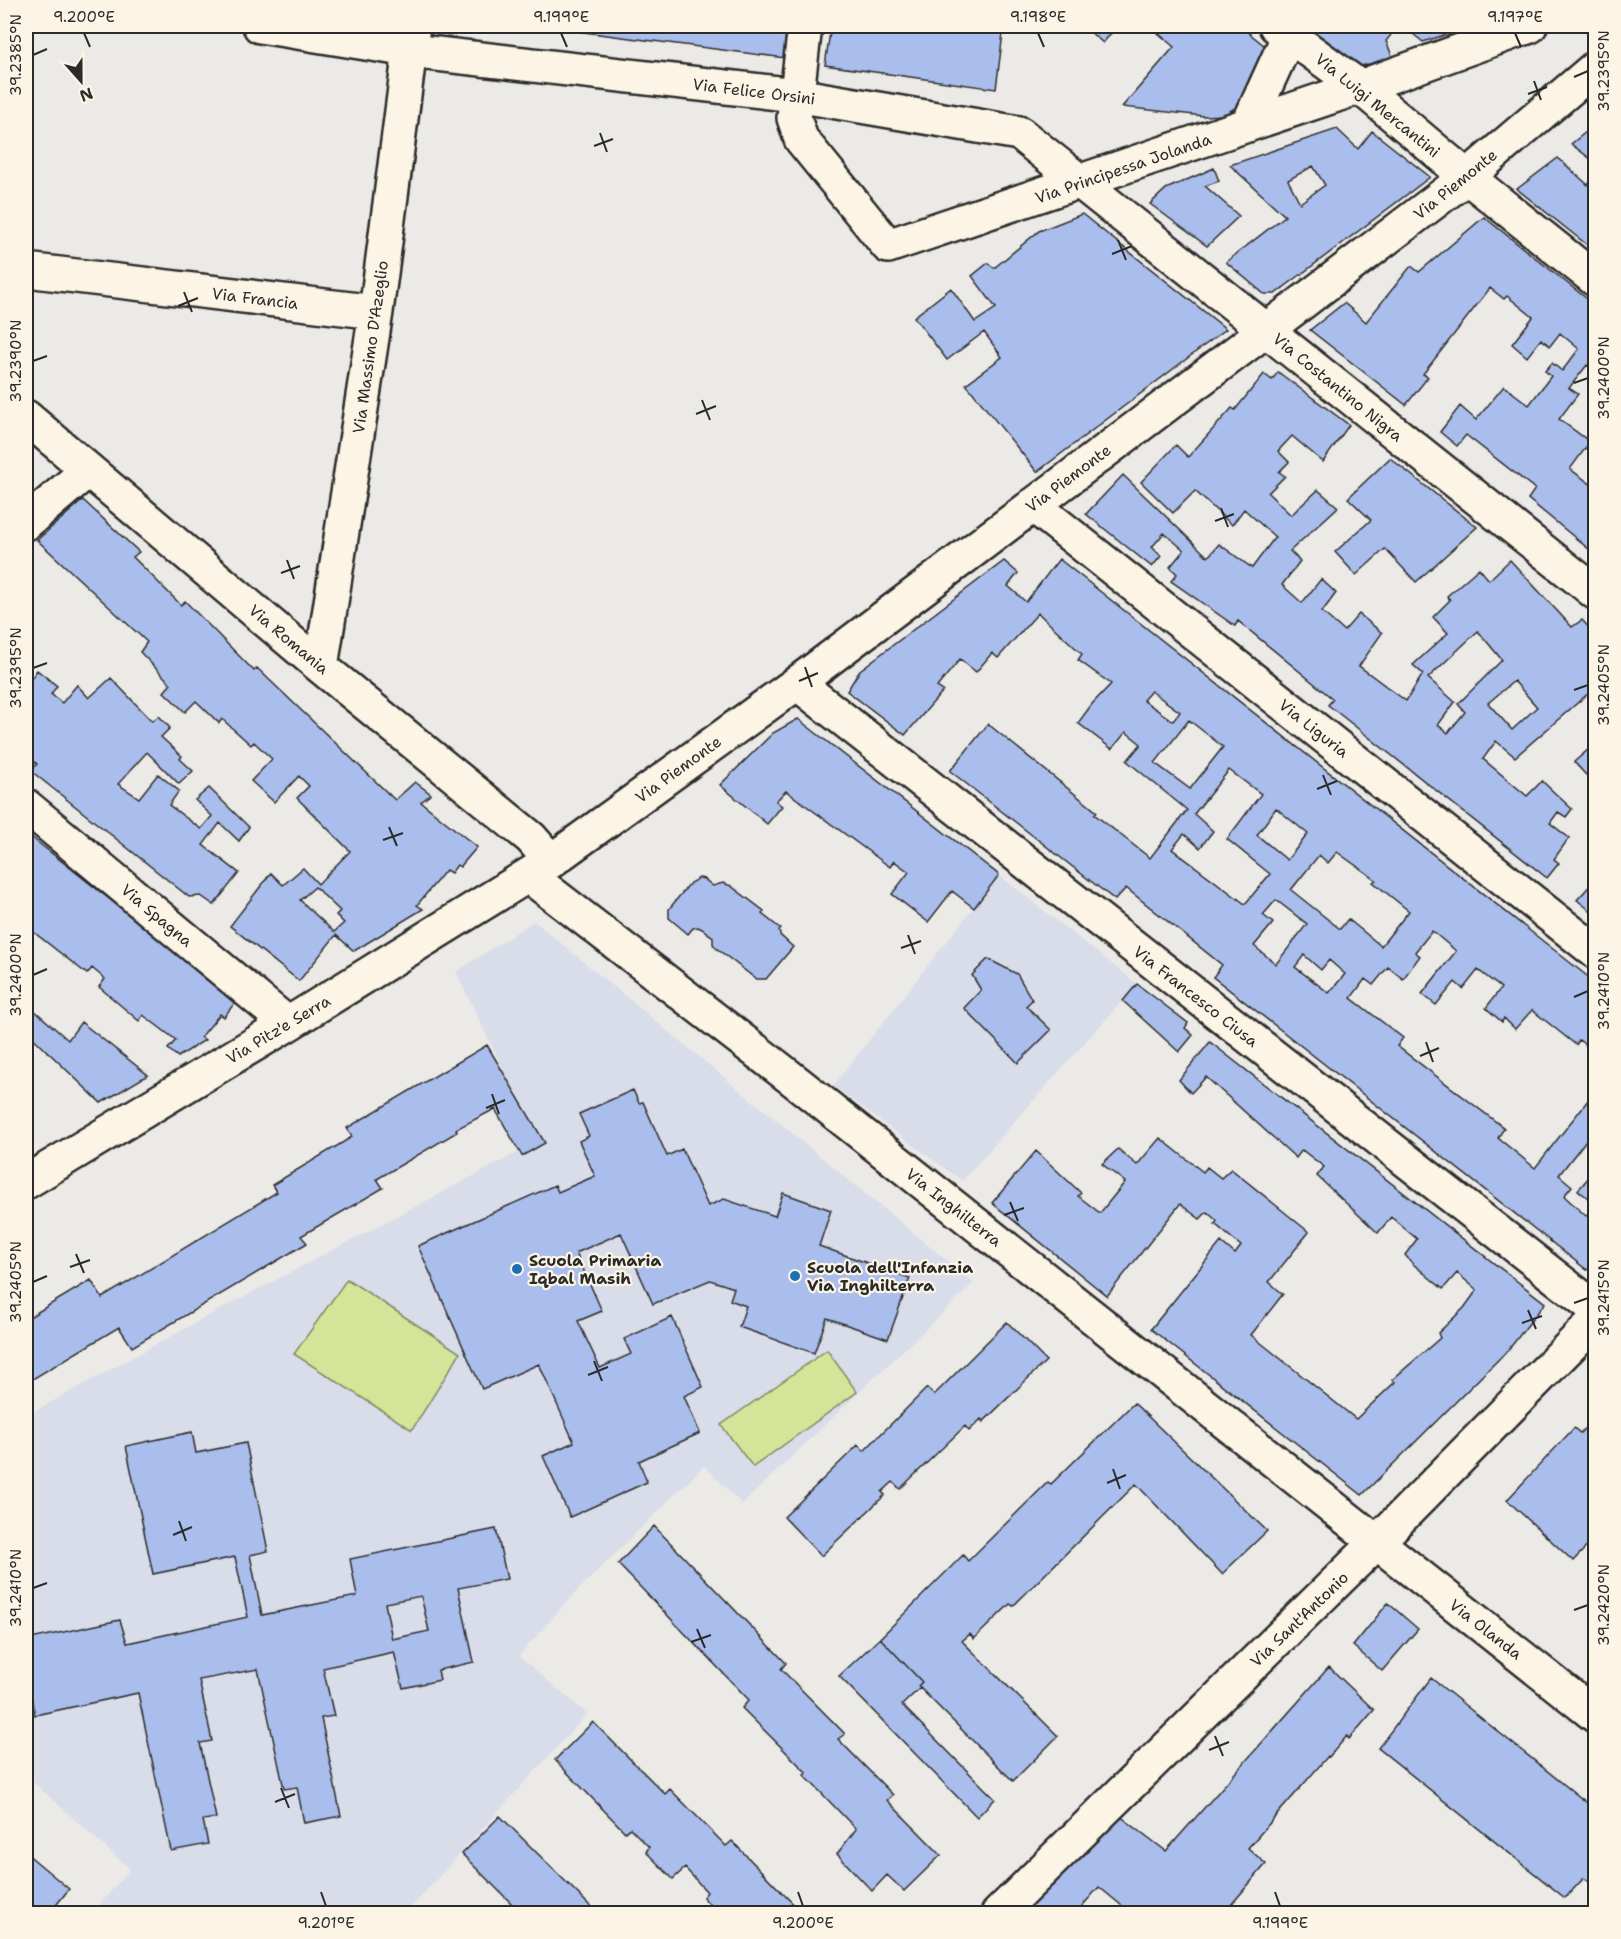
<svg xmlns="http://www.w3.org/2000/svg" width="1621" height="1939" font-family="'Shantell Sans',sans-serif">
  <rect width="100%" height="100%" fill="#eceae7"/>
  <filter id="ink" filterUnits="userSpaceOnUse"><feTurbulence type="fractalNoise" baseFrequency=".0167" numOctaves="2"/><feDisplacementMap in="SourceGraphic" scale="12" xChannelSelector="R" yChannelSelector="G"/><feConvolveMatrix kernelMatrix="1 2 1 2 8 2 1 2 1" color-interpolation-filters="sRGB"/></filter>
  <g filter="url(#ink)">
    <!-- built -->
    <path fill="#d8dde9" d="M999 875 1137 984 962 1181 833 1086Z
      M534 921 974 1283 742 1504 704 1466 570 1598 519 1656 587 1714 406 1913H92L130 1869 26 1776V1416L215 1312 538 1142 456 972Z"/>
    <!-- green -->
    <path fill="#d4e599" stroke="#808862" stroke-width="1.5" d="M347 1279 460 1353 412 1430 294 1354Z
      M827 1350 857 1392 753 1467 721 1425Z"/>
    <!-- building -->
    <path fill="#aabeed" stroke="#2b2b2b" stroke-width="1.5" fill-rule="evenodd" d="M537 26H789L785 58Z
      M831 26H963V28L1003 33 996 89 825 65Z
      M1094 26H1117L1103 43 1089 31Z
      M1150 26H1240L1265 46 1243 102 1224 115 1204 116 1122 107 1174 47Z
      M1313 26H1398L1386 41 1393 58 1361 66 1310 31Z
      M1403 26H1462L1463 29 1423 42Z
      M1596 124V163L1571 144Z
      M1337 129 1358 149 1372 131 1430 177 1275 294H1264L1226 262 1285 216 1230 165ZM1313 166 1325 185 1300 203 1288 180Z
      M1558 158 1588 185 1596 175V252L1517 189Z
      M1214 168 1219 181 1205 186 1239 216 1207 246 1150 204 1166 189Z
      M1082 214 1226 329 1037 472 966 384 1002 357 984 332 947 360 914 317 951 288 975 322 996 308 972 276 988 263 994 268 1039 231Z
      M1484 217 1596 306V372L1587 365 1569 388 1578 394 1559 419 1590 442 1570 469 1596 488V555L1528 499 1535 489 1466 435 1457 446 1440 432 1460 406 1476 420 1504 386 1529 405 1551 376 1545 371 1552 363 1562 371 1579 349 1560 333 1550 346 1541 339 1527 357 1512 344 1533 317 1507 296 1504 299 1490 288 1423 374 1428 377 1406 405 1310 330 1344 303 1366 322 1411 266 1419 272Z
      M1278 372 1349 425 1323 462 1292 436 1278 451 1289 462 1279 472 1285 476 1268 493 1291 515 1318 490 1338 507 1290 551 1300 561 1282 585 1302 603 1321 579 1336 593 1322 612 1344 631 1359 614 1382 633 1359 666 1406 701 1423 674 1413 665 1448 633 1433 617 1450 600 1447 596 1479 568 1489 580 1510 560 1572 627 1582 620 1596 635V698L1590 692 1515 757 1496 741 1483 759 1527 796 1542 781 1572 809 1566 817 1558 812 1550 823 1569 838 1554 859 1559 863 1547 878 1328 705 1333 699 1238 621 1235 626 1171 581 1177 574 1170 567 1184 550 1164 533 1152 547 1161 556 1152 567 1086 514 1123 475 1208 557 1219 544 1252 568 1275 537 1244 509 1232 525 1195 491 1173 513 1141 482 1176 445 1188 457 1232 408 1235 410 1264 374 1272 380ZM1478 631 1502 660 1458 704 1465 712 1448 733 1438 725 1455 702 1428 678ZM1514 681 1537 707 1512 730 1488 703Z
      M1390 458 1477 527 1416 582 1385 549 1356 575 1335 552 1371 520 1348 498Z
      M83 500 139 552 133 557 181 605 185 601 254 671 257 668 395 800 415 782 431 794 421 802 477 847 460 867 457 865 451 873 446 870 417 905 423 909 354 951 336 935 299 981 230 926 271 873 283 885 303 868 318 884 350 851 297 798 309 786 299 776 274 802 251 781 272 759 254 742 251 745 222 719 219 723 196 701 185 712 164 692 171 684 140 652 147 642 37 540ZM315 887 340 911 336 915 344 923 334 932 300 900Z
      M1059 559 1596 983V1053L1579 1040 1576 1045 1532 1010 1515 1029 1504 1018 1502 1022 1486 1008 1501 988 1478 970 1463 989 1455 982 1436 1005 1422 994 1456 951 1432 931 1415 952 1420 956 1403 979 1388 967 1373 985 1365 979 1351 998 1403 1038 1397 1046 1504 1128 1498 1138 1535 1168 1596 1090V1131L1594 1130 1559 1175 1572 1186 1564 1196 1586 1216 1595 1204 1578 1190 1596 1169V1262L1587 1270 1213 977 1222 965 1126 888 1115 900 950 771 988 724 1097 812 1094 814 1150 858 1187 810 1127 761 1141 744 1126 732 1112 749 1078 723 1092 704 1111 684 1078 660 1082 654 1038 613 998 658 992 653 976 672 960 659 937 687 943 691 905 735 847 691 860 670 1004 561 1018 573 1008 586 1026 602ZM1151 691 1180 712 1173 721 1143 700ZM1189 720 1223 747 1190 789 1155 763ZM1229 770 1261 794 1227 839 1270 874 1245 904 1172 849 1184 834 1200 848 1213 831 1194 814ZM1276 808 1308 834 1287 860 1257 835ZM1337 852 1376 880 1373 882 1409 911 1381 946 1348 919 1340 929 1291 890 1319 855 1328 863ZM1276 900 1307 924 1276 964 1254 946 1273 923 1263 915ZM1304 955 1321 970 1329 960 1345 974 1329 993 1295 967Z
      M26 637 31 643 26 651Z
      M37 670 57 686 51 694 62 703 77 685 89 698 111 678 152 721 159 716 170 728 161 737 182 756 180 759 193 771 179 784 147 752 118 784 139 798 158 774 179 791 169 805 201 829 212 816 195 800 209 788 249 827 239 841 220 823 203 845 239 873 214 905 201 896 189 897 31 771 37 764 26 754V686Z
      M798 719 999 875 974 908 952 891 928 922 892 894 909 872 894 861 890 867 786 791 776 801 782 806 767 824 720 785 773 733Z
      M1596 743V768L1586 775 1574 762Z
      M26 833 237 1000 224 1017 220 1014 201 1037 205 1040 178 1057 168 1049 176 1040 143 1015 139 1021 99 987 105 979 92 968 87 974 27 927 26 929Z
      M699 878 704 879 713 886 723 883 731 886 764 911 762 914 781 929 779 931 780 935 793 947 766 979H756L716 948 713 944V937L702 929 698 927 693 928 688 934 669 918V909L690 883Z
      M1596 879V915L1577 900Z
      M988 959 1017 974 1032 1000 1026 1006 1051 1030 1018 1063 964 1008 981 990 972 975Z
      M1137 984 1188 1023 1185 1028 1193 1035 1179 1052 1123 1001Z
      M26 1003 68 1040 81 1022 148 1075 101 1103 26 1031Z
      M1210 1042 1545 1303 1509 1349 1362 1495 1151 1329 1221 1242 1235 1254 1241 1246 1215 1224 1217 1221 1207 1212 1200 1219 1180 1204 1107 1296 992 1203 1036 1151 1081 1193 1078 1196 1100 1213 1125 1182 1102 1164 1118 1149 1137 1165 1160 1138 1203 1172 1207 1167 1221 1178 1231 1169 1309 1232 1269 1282 1283 1294 1251 1335 1356 1419 1395 1382 1392 1380 1440 1338 1438 1333 1464 1308 1477 1290 1457 1273 1443 1289 1413 1264 1405 1255 1417 1239 1391 1217 1378 1233 1317 1176 1324 1167 1302 1150 1296 1158 1206 1077 1191 1093 1179 1080Z
      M487 1045 545 1143 522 1156 495 1109 456 1129 457 1132 377 1179 383 1188 301 1236 307 1243 132 1347 119 1327 26 1383V1319L91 1280 102 1298 277 1192 272 1185 352 1137 347 1128Z
      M633 1090 639 1103 643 1102 667 1156 682 1149 708 1206 724 1199 775 1216 783 1193 831 1210 819 1246 910 1278 888 1339 827 1318 814 1353 739 1327 746 1306 730 1300 734 1288 710 1280 653 1304 621 1233 576 1253 602 1311 578 1321 600 1368 631 1354 624 1339 672 1317 703 1387 684 1396 700 1433 639 1461 647 1482 570 1517 543 1456 574 1442 539 1364 482 1389 418 1246 555 1185 558 1192 595 1176 579 1141 589 1136 579 1114Z
      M1007 1322 1046 1361 983 1422 981 1419 969 1431 965 1426 900 1489 893 1482 882 1492 885 1495 821 1556 784 1517 858 1445 864 1451 927 1388 934 1395Z
      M1134 1403 1267 1531 1222 1574 1136 1484 1013 1606 1010 1604 974 1639 970 1634 962 1641 1058 1736 1013 1781 918 1686 922 1682 880 1638 963 1555 968 1561 1048 1482 1051 1484Z
      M1596 1417V1537L1573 1561 1507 1500 1574 1428 1580 1433Z
      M192 1432 196 1453 246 1443 268 1551 250 1555 262 1615 357 1596 350 1559 496 1529 507 1579 458 1588 474 1662 438 1670 440 1680 403 1688 394 1652 323 1668 334 1716 321 1718 341 1816 304 1823 297 1787 284 1789 258 1669 199 1680 212 1741 200 1743 216 1818 203 1820 208 1844 171 1851 138 1693 35 1715 26 1673V1640L120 1620 127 1643 248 1617 235 1557 153 1574 126 1446ZM421 1596 429 1631 392 1639 385 1603Z
      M654 1526 786 1663 781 1669 845 1734 838 1739 893 1795 887 1800 941 1855 904 1891 887 1875 872 1891 837 1854 856 1829 804 1775 807 1773 742 1708 749 1700 618 1564Z
      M1388 1603 1418 1629 1382 1671 1353 1646Z
      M880 1638 922 1682 918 1686 920 1688 902 1705 995 1799 977 1817 839 1676Z
      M1329 1667 1374 1710 1349 1739 1347 1736 1329 1757 1328 1756 1248 1848 1266 1864 1231 1905 1236 1909 1232 1914H1132L1099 1887 1075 1914H1014L1112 1810 1166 1851Z
      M1431 1678 1596 1810V1887L1584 1878 1565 1898 1378 1748Z
      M593 1722 665 1794 670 1789 726 1846 732 1841 803 1914H718L703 1897 707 1892 685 1868 673 1879 646 1852 649 1847 630 1828 625 1832 555 1760Z
      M500 1816 598 1914H522L462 1854Z
      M26 1853 69 1889 49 1914H26Z"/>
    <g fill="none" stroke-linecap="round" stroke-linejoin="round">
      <!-- minor casing -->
      <g stroke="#2b2b2b" stroke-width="38">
        <path id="minor" d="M260 26 428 53 796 95 1019 133 1596 593
          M805 26 794 118 801 139 888 246 1360 87 1530 26
          M1276 26 1360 87 1467 177 1596 280
          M1248 125 1293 26
          M26 270 376 312
          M26 417 321 667 531 838 551 861
          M1033 505 1596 952
          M26 523 88 470
          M321 667 376 312 413 26
          M797 683 1596 1309
          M26 806 288 1024
          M529 876 795 1081 1596 1716
          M26 1182 288 1024 551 861 797 683 1266 330 1467 177 1596 67
          M998 1914 1377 1542 1596 1320"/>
      </g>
      <!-- minor -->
      <use href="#minor" stroke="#fcf5e5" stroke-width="33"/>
    </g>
  </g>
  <!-- ticks -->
  <path fill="none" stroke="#2b2b2b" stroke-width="2" d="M84 33 90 47M561 33 567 47M1038 33 1044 47M1515 33 1521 47M33 55 47 49M1574 77 1588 71M1534 81 1541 100M1528 94 1547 87M600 133 607 152M594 146 613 139M1118 240 1126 260M1112 254 1132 246M184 292 192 312M178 306 198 298M33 361 47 356M1574 383 1588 378M702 400 710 420M696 414 716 406M1221 508 1228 527M1215 521 1234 514M287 560 294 579M281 573 300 566M805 667 812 687M33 668 47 663M799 681 818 673M1574 690 1588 685M1323 775 1331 795M1317 789 1337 781M389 827 397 846M383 840 403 833M908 935 915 954M901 948 921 941M33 975 47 969M1574 997 1588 991M1426 1042 1433 1062M1420 1056 1439 1048M492 1094 499 1114M486 1108 505 1100M1010 1202 1018 1221M1004 1215 1024 1208M76 1254 84 1273M70 1267 90 1260M33 1282 47 1276M1574 1303 1588 1298M1528 1310 1536 1329M1522 1323 1542 1316M594 1361 602 1381M588 1375 608 1367M1113 1469 1120 1489M1107 1483 1126 1475M179 1521 186 1541M173 1535 192 1527M33 1588 47 1583M1574 1610 1588 1605M697 1629 705 1648M691 1642 711 1635M1215 1736 1223 1756M1209 1750 1229 1742M281 1788 289 1808M275 1802 295 1794M321 1892 326 1906M798 1892 803 1906M1275 1892 1280 1906"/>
  <!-- markers -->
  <g fill="#1f6fb2" stroke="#fcf5e5" stroke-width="2">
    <circle cx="517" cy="1269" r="6"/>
    <circle cx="795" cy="1276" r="6"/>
  </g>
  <g text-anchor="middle" stroke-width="4.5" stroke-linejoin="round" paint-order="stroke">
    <!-- street labels -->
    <g font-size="16" fill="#2b2b2b" stroke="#fcf5e5">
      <text transform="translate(754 91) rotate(7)" y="6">Via Felice Orsini</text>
      <text transform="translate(1378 105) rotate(39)" y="6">Via Luigi Mercantini</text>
      <text transform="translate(1123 168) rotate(-19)" y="6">Via Principessa Jolanda</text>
      <text transform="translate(1455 184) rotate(-39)" y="6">Via Piemonte</text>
      <text transform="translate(255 298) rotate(7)" y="6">Via Francia</text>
      <text transform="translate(370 347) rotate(-82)" y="6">Via Massimo D'Azeglio</text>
      <text transform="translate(1338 387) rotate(39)" y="6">Via Costantino Nigra</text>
      <text transform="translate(1068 478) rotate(-37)" y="6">Via Piemonte</text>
      <text transform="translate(289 639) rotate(40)" y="6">Via Romania</text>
      <text transform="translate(1314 728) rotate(38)" y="6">Via Liguria</text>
      <text transform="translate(678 769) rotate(-36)" y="6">Via Piemonte</text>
      <text transform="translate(157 915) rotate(40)" y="6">Via Spagna</text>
      <text transform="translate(1196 996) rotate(38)" y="6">Via Francesco Ciusa</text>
      <text transform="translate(278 1029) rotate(-31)" y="6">Via Pitz'e Serra</text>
      <text transform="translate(954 1207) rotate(38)" y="6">Via Inghilterra</text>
      <text transform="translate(1299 1619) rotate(-44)" y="6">Via Sant'Antonio</text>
      <text transform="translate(1486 1629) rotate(38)" y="6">Via Olanda</text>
    </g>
    <!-- poi labels -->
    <g font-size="16" font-weight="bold" fill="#2b2b2b" stroke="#fcf5e5" text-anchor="start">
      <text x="529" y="1266">Scuola Primaria<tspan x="529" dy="18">Iqbal Masih</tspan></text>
      <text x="807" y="1273">Scuola dell'Infanzia<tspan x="807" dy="18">Via Inghilterra</tspan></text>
    </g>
  </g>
  <!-- margin -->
  <rect width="1621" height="1939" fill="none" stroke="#fcf5e5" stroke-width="66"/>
  <!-- north arrow -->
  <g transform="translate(81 81) rotate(159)" stroke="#fcf5e5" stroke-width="4.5" paint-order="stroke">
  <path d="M0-4.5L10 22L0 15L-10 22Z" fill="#2b2b2b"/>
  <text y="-9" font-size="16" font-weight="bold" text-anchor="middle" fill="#2b2b2b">N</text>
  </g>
  <rect x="33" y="33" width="1555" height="1873" fill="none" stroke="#2b2b2b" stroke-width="2"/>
  <g font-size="15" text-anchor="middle" fill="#2b2b2b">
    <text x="84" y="22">9.200°E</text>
    <text x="561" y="22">9.199°E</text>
    <text x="1038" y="22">9.198°E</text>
    <text x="1515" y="22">9.197°E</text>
    <text transform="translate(16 55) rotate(-90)" y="5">39.2385°N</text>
    <text transform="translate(1604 71) rotate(-90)" y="5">39.2395°N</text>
    <text transform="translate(16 361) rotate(-90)" y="5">39.2390°N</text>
    <text transform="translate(1604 378) rotate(-90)" y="5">39.2400°N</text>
    <text transform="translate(16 668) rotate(-90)" y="5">39.2395°N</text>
    <text transform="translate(1604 685) rotate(-90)" y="5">39.2405°N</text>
    <text transform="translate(16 975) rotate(-90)" y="5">39.2400°N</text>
    <text transform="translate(1604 991) rotate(-90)" y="5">39.2410°N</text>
    <text transform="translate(16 1282) rotate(-90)" y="5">39.2405°N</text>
    <text transform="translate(1604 1298) rotate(-90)" y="5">39.2415°N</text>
    <text transform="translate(16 1588) rotate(-90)" y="5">39.2410°N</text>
    <text transform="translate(1604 1605) rotate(-90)" y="5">39.2420°N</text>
    <text x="326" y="1928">9.201°E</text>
    <text x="803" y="1928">9.200°E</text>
    <text x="1280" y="1928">9.199°E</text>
  </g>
</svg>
